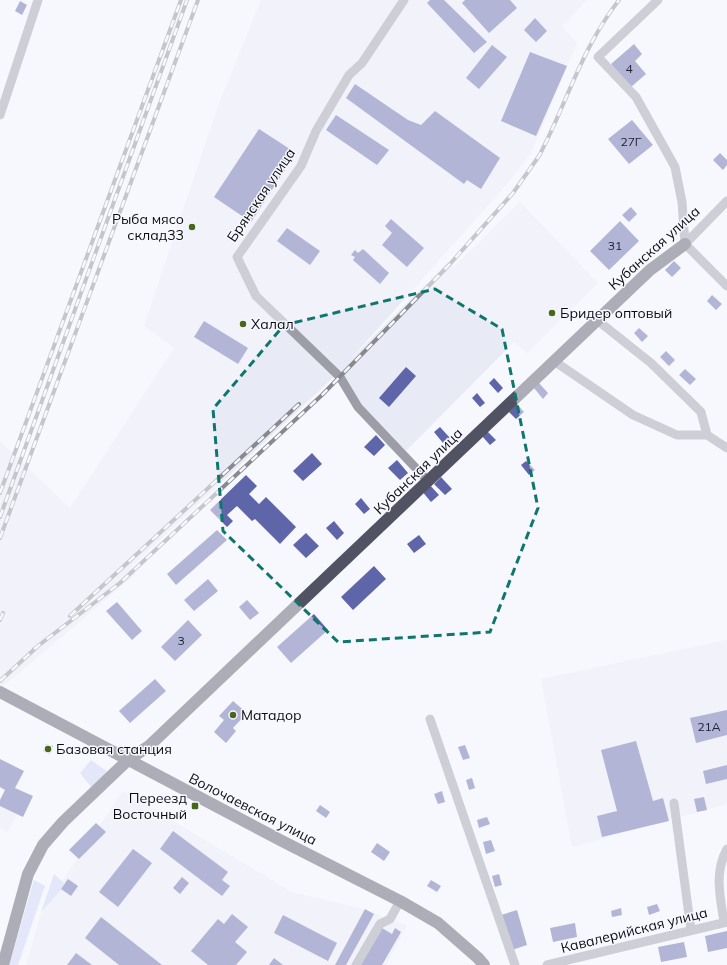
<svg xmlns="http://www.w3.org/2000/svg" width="727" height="965" font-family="Mulish,sans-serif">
  <rect width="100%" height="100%" fill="#f7f8fd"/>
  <!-- built -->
  <path fill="#e8eaf6" d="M261 0H587L562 27 577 43 531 153 508 183 349 361 448 262 454 267 520 202 598 283 527 353 514 342 406 451 335 376 130 568 136 574 0 689V441L70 508 174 348 144 326 218 106Z
    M727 640V804L572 847 541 679Z
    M123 791 292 892 363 909 407 926 386 965H26L39 920 44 908Z
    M0 806 17 814 8 832 0 828Z"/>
  <!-- green -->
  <path fill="#cdd2f7" d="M91 760 108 772 92 788 80 773Z
    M54 874 64 883 61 890 41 912Z
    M34 880 45 886 18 965H9Z"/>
  <!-- building -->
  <path fill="#5f65a9" d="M430 0H444L487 42 474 53 427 3Z
    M465 0H510L517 8 489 33 462 3Z
    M20 1 27 5 22 15 15 11Z
    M535 18 547 31 536 42 524 30Z
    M634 44 642 54 635 61 646 74 631 87 611 64Z
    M492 45 507 57 479 89 466 78Z
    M530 52 567 66 536 136 501 121Z
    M355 84 408 120 421 125 435 111 500 158 481 189 467 180 464 184 346 98Z
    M336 115 389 150 377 165 326 130Z
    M632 120 653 145 629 164 608 139Z
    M259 129 296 153 251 222 214 197Z
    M720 153 727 160V165L723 170 713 160Z
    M631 207 637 214 629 222 622 215Z
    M391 219 424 248 407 267 382 245 392 233 385 226Z
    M620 221 639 241 609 270 590 251Z
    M287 228 320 251 310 265 277 241Z
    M363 249 389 273 380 284 353 260 355 257 351 255 355 250 358 253Z
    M674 261 681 268 672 277 665 270Z
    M712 295 722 304 716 310 707 301Z
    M204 321 248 348 238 364 194 337Z
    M639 328 648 336 642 342 634 333Z
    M666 351 675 360 669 366 660 357Z
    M406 367 416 376 389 407 379 398Z
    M685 369 696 379 690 385 679 375Z
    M494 378 503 388 498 393 489 383Z
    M539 383 548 393 543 399 534 388Z
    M477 393 485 403 480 407 472 398Z
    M517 404 524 412 516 419 509 412Z
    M440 427 450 438 443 443 434 432Z
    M487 431 496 440 490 445 482 436Z
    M376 435 385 445 374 456 364 447Z
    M312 453 322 464 303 481 293 471Z
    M397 460 408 473 400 480 388 468Z
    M526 461 535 470 529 475 521 465Z
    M246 475 257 486 249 494 259 504 266 497 296 527 280 544 255 519 252 521 237 506 227 515 233 521 227 527 210 510Z
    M441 477 452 489 445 495 434 484Z
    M428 483 439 495 431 502 421 490Z
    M361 498 370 509 364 514 355 504Z
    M334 521 344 533 337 540 326 528Z
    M217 530 227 540 176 585 167 574Z
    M306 533 319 546 306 558 293 545Z
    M419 535 426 544 414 553 407 544Z
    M374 566 386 579 353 610 341 597Z
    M208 579 218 591 194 611 184 600Z
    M247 600 259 613 250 620 239 607Z
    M117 602 142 631 132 640 106 611Z
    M314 614 328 630 291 663 277 647Z
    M188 620 202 635 175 661 161 647Z
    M155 679 166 691 130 723 119 711Z
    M233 701 247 713 233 728 236 731 226 743 214 732 224 720 219 716Z
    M727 710V735L696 743 690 718Z
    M636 741 653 801 663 798 669 821 602 837 597 816 617 811 601 750Z
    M46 744 53 746 50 754 43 751Z
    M465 745 470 758 463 760 458 747Z
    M0 759 24 771 15 788 33 796 23 817 0 806V800L5 790 0 787Z
    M727 765V779L706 784 703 771Z
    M472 778 475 788 469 790 466 780Z
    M442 791 445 802 438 804 434 794Z
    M704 797 707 810 697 812 694 799Z
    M320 805 330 812 326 818 316 811Z
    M487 817 490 824 479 828 477 820Z
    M96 823 106 832 79 859 69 850Z
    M173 831 228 872 222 880 230 886 222 896 160 849Z
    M491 840 495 851 486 854 483 842Z
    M377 843 390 852 384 861 371 852Z
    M133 849 152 863 118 907 99 892Z
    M499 874 502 885 495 887 492 876Z
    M182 877 189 883 180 894 173 888Z
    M68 879 78 886 71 896 61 889Z
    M431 880 441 886 437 892 427 886Z
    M657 904 660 911 649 915 647 907Z
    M621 908 622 915 612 917 611 911Z
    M365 909 374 914 346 965H335Z
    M517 910 527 945 512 950 501 915Z
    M232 914 248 927 235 942 247 952 236 965H208L191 951 218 919 224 924Z
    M283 915 337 943 328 961 274 933Z
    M101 917 162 965H119L85 938Z
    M575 923 577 937 553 942 550 928Z
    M382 928 392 934 395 928 401 932 382 965H360Z
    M727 931V948L708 952 705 936Z
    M684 942 687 957 661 962 658 947Z
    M76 953 92 965H67Z
    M274 958 283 965H269Z"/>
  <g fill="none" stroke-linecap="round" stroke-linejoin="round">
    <!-- minor -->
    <path stroke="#9c9da6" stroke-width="9" d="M404 0 362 63 349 75 316 131 301 166 237 257 256 296 340 377 358 407 429 482
      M658 0 598 57 636 97 675 167 682 202 685 244
      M0 115 38 0
      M685 244 727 286
      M685 244 727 201
      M597 320 651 363 701 412 707 435
      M554 361 633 415 677 435H707L727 448
      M430 719 515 965
      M674 803 691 930
      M724 922C720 896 714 873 727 849
      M356 965 380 924 390 919 400 901
      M547 965 727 922"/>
    <!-- major -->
    <path stroke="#515363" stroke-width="12" d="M0 692 282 841 400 901 438 923 478 958 484 965
      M3 965 28 874 43 845 63 822 128 760 149 746 650 270 685 244"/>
    <!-- rail casing -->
    <g stroke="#88898f" stroke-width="4">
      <path id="rail" d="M0 493 181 0
        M0 517 187 0
        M0 538 198 0
        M70 616 299 404
        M0 620 3 613
        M34 649 120 583 322 395 450 264 513 193 539 156C567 103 581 49 619 0
        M0 681 38 646"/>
    </g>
    <!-- rail -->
    <use href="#rail" stroke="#f7f8fd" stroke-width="2.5" stroke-dasharray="8" stroke-linecap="butt"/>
  </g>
  <!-- marked area -->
  <path d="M0 0H727V965H0ZM435 289 502 329 538 508 490 632 338 642 223 531 213 409 284 325Z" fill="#f7f8fd" fill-opacity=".55" fill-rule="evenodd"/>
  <path fill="none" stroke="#0f766e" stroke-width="3" stroke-dasharray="8 5" stroke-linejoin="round" d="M435 289 502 329 538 508 490 632 338 642 223 531 213 409 284 325Z"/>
  <!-- markers -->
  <g fill="#49671c" stroke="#f7f8fd" stroke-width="1.5">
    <circle cx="192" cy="227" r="4"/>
    <circle cx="552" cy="313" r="4"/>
    <circle cx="243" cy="324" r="4"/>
    <circle cx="233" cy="715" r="4"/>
    <circle cx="48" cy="749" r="4"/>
    <rect x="191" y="802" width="8" height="8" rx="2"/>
  </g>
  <g text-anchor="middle" stroke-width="3" stroke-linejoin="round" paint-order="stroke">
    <!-- number labels -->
    <g font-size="12" fill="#202238">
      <text x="629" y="73">4</text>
      <text x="631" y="146">27Г</text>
      <text x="615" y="250">31</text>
      <text x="181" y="645">3</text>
      <text x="709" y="731">21А</text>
    </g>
    <!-- street labels -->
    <g font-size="14" fill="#0b0c13" stroke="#f7f8fd">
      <text transform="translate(261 195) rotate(-56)" y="5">Брянская улица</text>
      <text transform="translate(654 248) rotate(-42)" y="5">Кубанская улица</text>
      <text transform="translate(418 471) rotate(-44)" y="5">Кубанская улица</text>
      <text transform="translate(253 809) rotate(27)" y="5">Волочаевская улица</text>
      <text transform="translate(634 930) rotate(-14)" y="5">Кавалерийская улица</text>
    </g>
    <!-- poi labels -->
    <g font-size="14" fill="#0b0c13" stroke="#f7f8fd" text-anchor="start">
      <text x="184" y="224" text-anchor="end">Рыба мясо<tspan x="184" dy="16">склад33</tspan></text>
      <text x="560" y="318">Бридер оптовый</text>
      <text x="251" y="329">Халал</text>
      <text x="241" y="720">Матадор</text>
      <text x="56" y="754">Базовая станция</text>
      <text x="187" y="803" text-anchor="end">Переезд<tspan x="187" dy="16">Восточный</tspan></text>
    </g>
  </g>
</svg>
